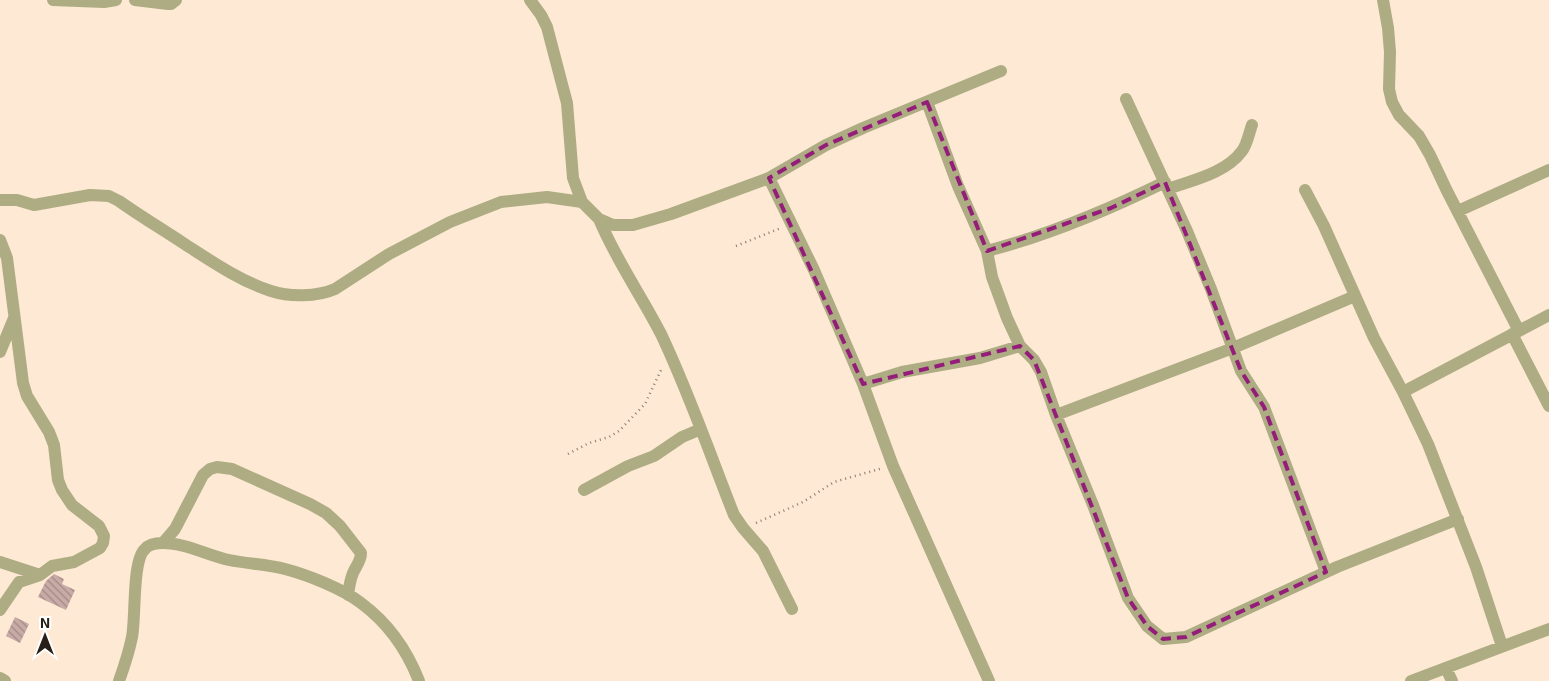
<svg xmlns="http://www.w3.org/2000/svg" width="1549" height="681" font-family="'Exo 2',sans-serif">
  <defs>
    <pattern id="building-back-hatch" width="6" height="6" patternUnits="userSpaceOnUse" patternTransform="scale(1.25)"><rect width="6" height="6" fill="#c8aaa6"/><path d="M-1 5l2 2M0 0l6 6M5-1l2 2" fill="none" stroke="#a28a86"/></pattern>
  </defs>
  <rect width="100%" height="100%" fill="#fde9d4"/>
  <!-- building -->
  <path fill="url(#building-back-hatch)" d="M54 574 64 579 62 584 75 590 66 610 38 597 46 581Z
    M15 617 29 624 20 643 6 636Z"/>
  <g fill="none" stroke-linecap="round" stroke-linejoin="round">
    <!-- path -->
    <path stroke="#8a7d6f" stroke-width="2.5" stroke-dasharray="1 4" stroke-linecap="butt" d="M736 246 781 228
      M568 454 589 443 609 437 619 431 645 404 662 368
      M756 523 803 502 834 482 883 468"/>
    <!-- street -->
    <path stroke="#aeac82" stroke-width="12" d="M53 0 104 2 116 0
      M135 0 168 4H171L176 0
      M530 0 541 15 547 27 563 88 567 103 573 178 582 202
      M1383 0 1388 28 1390 52 1389 89 1392 102 1399 115 1419 136 1430 155 1447 191 1519 331
      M1126 99 1187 231 1211 289 1241 371 1264 407 1326 572
      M927 102 958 186 987 251 992 277 1007 318 1020 346 1034 360 1041 372 1056 415 1093 505 1128 598 1147 626 1163 639 1186 637 1337 567 1458 519
      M769 178 814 270 863 384 893 466 989 681
      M1168 189C1193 180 1226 173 1242 151 1247 145 1249 133 1252 125
      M1305 190 1324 226 1374 338 1403 392 1428 444 1476 567 1502 646
      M0 200H17L34 205 90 195 109 196 119 201C140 216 162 229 183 243 211 261 240 281 271 291 289 297 317 297 335 289L389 254 450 222 501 202 547 197 582 202 599 219 613 225H633L671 214 769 178 826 145 863 128 1001 71
      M1458 211 1549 170
      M599 219C616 260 641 295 661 334 689 393 710 454 734 515L743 528 763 551 792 609
      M0 240 7 258 23 383 27 396 49 432 54 445 58 480 62 490 72 505 99 526 104 536 103 543 100 548 74 562 52 566 40 575 19 582 0 610
      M987 251C1049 235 1108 210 1165 182
      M1512 334 1549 406
      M0 352 14 318
      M863 384 902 372 980 358 1020 346
      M1403 392 1549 315
      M1056 415 1233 348 1355 296
      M584 490 628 466 654 456 682 437 701 429
      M163 543 175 529 203 475 210 469 217 467 232 469 310 504 326 513 340 526 361 553C361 561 356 566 353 573 350 580 349 588 348 595
      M0 562 40 575
      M1446 668 1452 681
      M0 678 5 681
      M119 681C124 667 129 652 132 637 136 617 132 560 145 549 149 544 157 543 163 543 185 543 207 555 229 560 248 564 267 564 285 569 308 575 343 589 361 603 388 623 407 650 419 681
      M1411 681 1549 629"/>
  </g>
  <!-- marked area -->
  <path fill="none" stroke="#941d7a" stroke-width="4" stroke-dasharray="10 6" stroke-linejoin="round" d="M927 102 987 251 1111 208 1165 182 1241 371 1264 407 1326 572 1186 637 1163 639 1147 626 1128 598 1034 360 1020 346 863 384 769 178 826 145Z"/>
  <!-- north arrow -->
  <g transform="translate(45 636)" stroke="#ffffff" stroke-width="4" paint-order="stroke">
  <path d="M0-4L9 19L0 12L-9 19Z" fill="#272018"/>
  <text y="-8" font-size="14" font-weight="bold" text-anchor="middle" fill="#272018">N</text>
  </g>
</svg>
